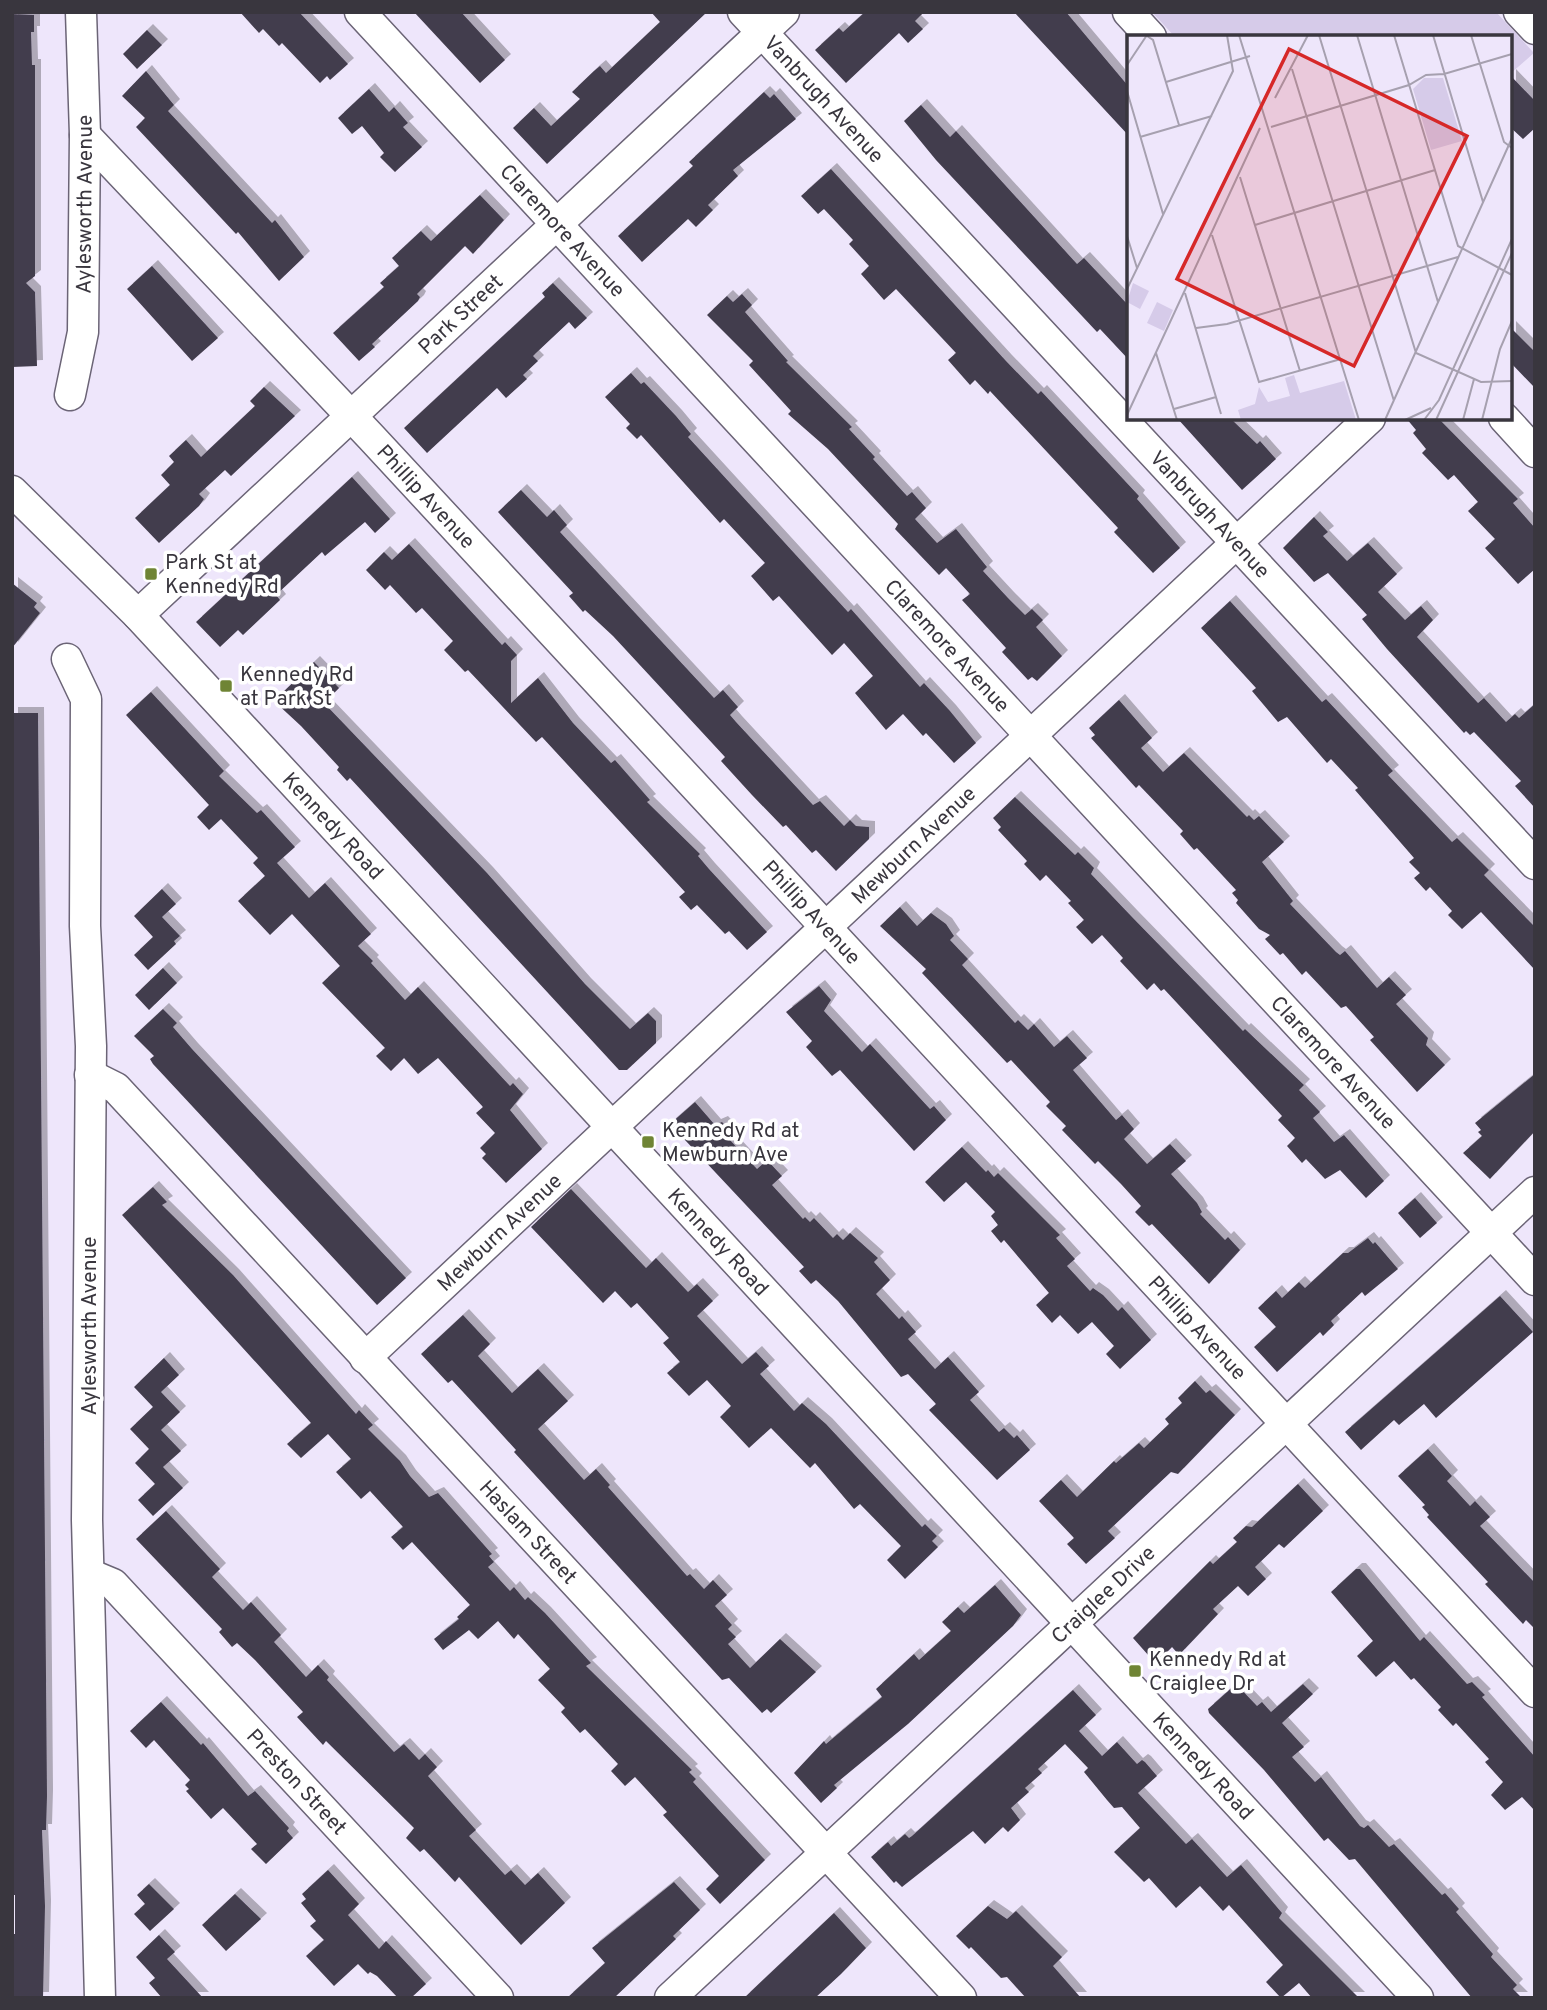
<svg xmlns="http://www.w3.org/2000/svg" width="1547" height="2010" font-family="Overpass,sans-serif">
  <defs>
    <filter id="shadow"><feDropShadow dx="6" dy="-6" stdDeviation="0" flood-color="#0004"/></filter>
  </defs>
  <rect width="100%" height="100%" fill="#eee6fb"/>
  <!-- green -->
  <path fill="#d6cbe9" d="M1152 12H1496L1534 53 1510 74V37H1175Z"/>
  <!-- building -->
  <path fill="#433d4d" filter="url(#shadow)" d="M240 12H299L348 64 330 80 327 76 320 83 282 43 279 46 263 29 259 33Z
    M414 12H461L505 60 480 83Z
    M651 12H707L547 164 513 128 534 108 551 126 580 99 572 92 594 71 600 66 606 73 660 22Z
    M865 12H924L915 21 923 29 908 43 899 33 846 83 815 50 839 28 843 32Z
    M1014 12H1066L1129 87V136Z
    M12 14 34 15V32H31L32 65H35V276L26 283 35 292 37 366 12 367Z
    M147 30 162 45 137 69 123 54Z
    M146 71 174 105 168 111 272 223 275 220 304 257 279 281 238 232 236 234 136 127 145 118 122 96Z
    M1510 75 1535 101V128L1523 139 1510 127Z
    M369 89 389 112 394 107 408 123 403 127 422 147 395 172 380 157 384 153 362 126 352 134 338 118Z
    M764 92 770 98 774 94 796 119 733 170 738 176 708 205 713 210 696 227 688 219 642 262 618 236 693 166 689 162Z
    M921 105 950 137 956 131 1077 264 1084 258 1129 306V360L1100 329 1097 332 936 160 904 121Z
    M831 169 1006 361 1038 394 1041 391 1139 496 1137 499 1180 548 1153 573 1114 532 1118 528 990 391 988 394 975 380 970 385 948 360 956 353 896 289 884 300 861 274 869 266 849 244 853 240 824 209 818 214 801 196Z
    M480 195 504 220 473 254 465 246 417 294 420 297 418 301 372 344 375 347 359 361 333 333 384 287 380 283 399 266 392 258 421 231 431 241Z
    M152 266 218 338 192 361 127 289Z
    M553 283 587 318 575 329 569 322 536 353 533 356 538 361 523 375 527 379 506 398 497 388 427 453 404 428 545 297 542 293Z
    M742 294 752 305 745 312 788 361 786 362 852 427 849 429 875 457 873 459 907 496 912 492 926 508 915 519 937 543 956 529 987 567 983 571 1008 598 1025 615 1032 609 1043 620 1036 627 1062 656 1037 681 1032 677 1028 680 1002 652 1006 648 962 600 970 594 946 568 939 575 895 529 898 524 828 449 788 414 791 411 749 365 753 361 707 315 727 296 733 302Z
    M1510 327 1535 352V388L1510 362Z
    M631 373 641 384 644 382 676 416 691 434 688 437 848 612 851 609 920 687 924 683 950 711 976 743 954 763 926 733 923 736 903 714 886 730 855 693 873 676 844 643 832 655 779 596 773 601 751 576 765 563 724 519 720 523 641 435 637 439 626 428 630 424 605 397Z
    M264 387 295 416 231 476 225 470 199 494 204 499 199 506 159 543 135 518 170 485 161 475 174 462 169 456 186 440 201 457 255 406 250 401Z
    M1177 418H1230L1257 444 1260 441 1276 459 1242 490Z
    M1406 418H1438L1518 499 1513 503 1535 528V569L1518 584 1485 548 1495 539 1468 511 1478 502 1454 475 1448 480 1422 453 1426 449 1413 433 1416 430Z
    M352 477 390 519 375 533 365 522 325 556 322 552 276 595 280 600 243 635 238 630 220 647 196 622Z
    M521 490 547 517 554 510 567 525 560 532 714 698 723 690 738 707 730 715 736 722 813 805 820 801 844 826 850 820 856 826 869 827V839L836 871 816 850 812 853 786 825 783 827 752 795 721 761 725 757 613 636 585 610 583 612 569 596 573 593 498 512Z
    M1314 517 1328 532 1323 536 1347 561 1368 543 1397 574 1378 592 1405 620 1421 606 1433 620 1417 637 1478 703 1484 698 1506 722 1515 714 1519 718 1535 704V808L1515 786 1521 781 1474 732 1470 735 1466 731 1464 733 1387 649 1362 619 1367 615 1328 573 1314 582 1283 548Z
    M409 544 502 645 505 642 517 655 511 661V703L538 678 573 723 611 763 615 760 650 800 647 802 700 854 698 856 709 869 767 932 747 950 729 931 725 934 697 905 691 910 679 897 685 892 542 737 536 742 468 670 465 672 444 650 453 641 422 608 416 613 390 585 385 590 366 570 384 552 392 560Z
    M12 583 37 603 34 607 40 613 12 648Z
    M1230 601 1322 702 1326 699 1393 771 1388 775 1452 842 1457 838 1489 870 1484 875 1535 927V970L1481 912 1462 929 1448 915 1452 911 1430 887 1426 891 1414 878 1420 873 1409 862 1414 858 1355 790 1358 788 1331 759 1327 763 1287 717 1278 722 1252 691 1256 688 1201 628Z
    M314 662 339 688 324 703 487 873 585 984 630 1029 648 1013 656 1021V1043L627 1070H619L350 778 347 781 337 770 339 767 301 726 274 701Z
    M151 692 224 771 219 776 257 813 261 810 295 847 277 863 309 898 325 883 371 934 358 946 373 961 371 963 405 1000 418 987 510 1086 513 1083 523 1094 510 1110 542 1149 506 1183 482 1158 486 1154 480 1148 495 1133 476 1113 483 1107 438 1058 418 1074 404 1058 391 1071 376 1056 385 1048 322 983 340 966 292 914 270 935 238 901 265 876 253 863 258 858 221 819 209 830 197 817 209 805 126 715Z
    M1119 700 1152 738 1141 748 1163 772 1184 753 1247 817 1249 815 1254 820 1259 816 1284 842 1262 862 1293 901 1290 904 1336 952 1340 955 1345 951 1377 988 1389 977 1406 995 1396 1004 1428 1038 1426 1045 1445 1065 1417 1092 1370 1040 1374 1037 1346 1006 1341 1008 1306 971 1302 975 1283 953 1280 955 1265 939 1270 935 1259 929 1236 903 1238 900 1232 893 1236 890 1197 848 1194 850 1180 834 1183 831 1139 785 1136 788 1091 738 1095 735 1089 728Z
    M12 713H38L47 1796 46 1830H42L45 1906 43 1998H12V1934H15V1895H12Z
    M1015 797 1075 855 1078 852 1094 868 1091 874 1132 917 1243 1031 1245 1029 1304 1085 1299 1090 1320 1112 1313 1118 1334 1142 1344 1135 1384 1181 1366 1198 1340 1170 1325 1179 1306 1159 1302 1163 1287 1146 1295 1138 1278 1120 1282 1116 1164 989 1161 991 1154 983 1147 990 1120 961 1123 958 1102 935 1092 944 1076 927 1084 920 1068 903 1071 901 1046 875 1040 881 1024 864 1027 861 998 830 1001 827 993 818Z
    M162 889 176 904 162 917 180 936 174 941 176 944 148 970 134 955 153 937 134 916Z
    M900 907 917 926 931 913 946 924 954 936 950 940 968 959 962 965 1015 1023 1018 1020 1028 1030 1034 1024 1054 1047 1067 1036 1087 1058 1073 1070 1116 1120 1122 1115 1134 1129 1124 1139 1147 1164 1170 1144 1186 1161 1171 1174 1197 1203 1202 1212 1200 1214 1225 1240 1228 1237 1240 1250 1209 1284 1152 1224 1149 1226 1135 1212 1141 1206 1121 1184 1098 1161 1095 1164 1062 1130 1066 1126 1046 1106 1050 1102 1011 1060 1007 1063 922 973 926 969 880 926Z
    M163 968 177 983 149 1010 135 995Z
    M819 986 831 1000 824 1011 862 1052 870 1044 930 1109 934 1106 946 1120 914 1151 840 1070 832 1076 806 1047 812 1041 786 1012Z
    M163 1009 177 1023 173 1027 192 1049 406 1278 377 1305 153 1064 150 1059 154 1056 134 1036Z
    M1535 1074V1131L1490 1179 1463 1153 1482 1136 1478 1132 1481 1130 1475 1123Z
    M695 1102 715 1125 722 1122 734 1135 729 1139 757 1169 767 1160 782 1176 772 1185 803 1219 805 1217 810 1222 814 1218 833 1238 837 1234 843 1240 850 1233 878 1258 874 1262 890 1280 876 1294 899 1319 902 1316 916 1332 908 1339 935 1369 948 1357 979 1392 970 1400 999 1432 1004 1428 1014 1438 1017 1435 1030 1450 997 1480 929 1410 936 1404 908 1374 901 1377 838 1301 816 1280 811 1284 799 1271 804 1267 670 1124Z
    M962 1147 986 1172 988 1170 994 1177 998 1173 1060 1235 1056 1238 1075 1259 1067 1266 1090 1291 1093 1288 1103 1295 1118 1311 1122 1307 1151 1340 1120 1369 1106 1354 1114 1346 1092 1322 1078 1334 1060 1315 1052 1323 1036 1305 1049 1293 1004 1240 1001 1243 991 1231 998 1225 991 1216 995 1212 966 1182 944 1202 925 1182Z
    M153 1187 167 1202 162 1205 233 1275 356 1414 359 1410 373 1425 368 1429 400 1461 410 1476 429 1497 438 1493 492 1554 489 1556 494 1562 488 1567 510 1591 514 1587 525 1600 528 1597 545 1613 591 1663 586 1666 692 1770 689 1772 696 1779 693 1782 765 1860 720 1904 706 1889 719 1876 663 1815 667 1812 635 1777 625 1786 611 1771 618 1764 585 1729 580 1733 561 1712 565 1708 538 1680 550 1669 518 1634 514 1639 498 1621 478 1639 469 1630 443 1650 434 1639 459 1619 457 1617 470 1605 412 1542 403 1550 391 1537 403 1527 370 1491 361 1499 336 1472 351 1459 328 1434 301 1458 287 1444 311 1423 122 1215Z
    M571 1189 646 1268 656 1258 688 1292 697 1284 713 1301 697 1316 742 1364 756 1352 769 1366 760 1374 794 1411 802 1403 826 1424 922 1527 925 1524 937 1536 932 1541 938 1547 905 1579 887 1560 901 1546 860 1504 854 1509 815 1463 810 1468 771 1428 749 1448 720 1417 731 1406 707 1380 689 1396 667 1373 680 1362 663 1343 669 1338 637 1303 631 1308 615 1291 603 1303 531 1227Z
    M1415 1198 1437 1223 1420 1238 1398 1213Z
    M1368 1238 1373 1244 1375 1242 1398 1269 1365 1296 1362 1292 1333 1319 1331 1321 1334 1325 1323 1336 1320 1332 1277 1372 1254 1347 1276 1327 1258 1308 1276 1291 1282 1298 1299 1282 1305 1288 1343 1253H1348Z
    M1500 1296 1533 1332 1436 1418 1424 1404 1399 1425 1394 1420 1361 1450 1345 1432Z
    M463 1315 490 1344 478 1356 512 1393 538 1369 568 1401 538 1429 584 1480 596 1469 610 1485 608 1487 687 1576 690 1574 704 1589 713 1580 727 1595 715 1606 732 1625 728 1629 736 1637 728 1644 750 1668 780 1639 816 1672 771 1713 767 1709 762 1713 729 1678 722 1680 514 1452 516 1450 486 1417 452 1380 448 1383 421 1354Z
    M164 1358 179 1375 161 1392 180 1412 161 1430 181 1451 163 1467 183 1488 153 1516 138 1500 155 1484 135 1463 149 1449 130 1429 153 1407 134 1387Z
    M1195 1381 1206 1393 1210 1390 1235 1415 1178 1474 1171 1472 1108 1531 1115 1538 1086 1564 1067 1544 1074 1538 1039 1501 1061 1480 1077 1497 1114 1461 1116 1463 1139 1443 1144 1448 1169 1424 1165 1419 1182 1403 1178 1398Z
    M1428 1449 1452 1476 1447 1481 1470 1506 1475 1501 1490 1517 1480 1526 1535 1583V1629L1526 1620 1523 1624 1485 1584 1488 1582 1427 1517 1429 1515 1422 1507 1425 1505 1398 1476Z
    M1298 1484 1323 1511 1284 1548 1279 1544 1255 1567 1266 1579 1248 1596 1238 1586 1213 1609 1218 1614 1179 1655 1172 1647 1158 1661 1151 1654 1149 1656 1133 1638 1210 1561 1213 1564 1237 1542 1233 1538 1246 1526 1252 1527Z
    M166 1511 220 1569 212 1577 243 1610 251 1602 281 1635 274 1642 306 1677 318 1665 329 1677 327 1680 394 1752 404 1744 419 1760 425 1754 437 1767 428 1776 476 1830 469 1836 505 1875 511 1870 525 1885 538 1873 565 1903 521 1945 459 1877 455 1882 424 1849 420 1852 406 1838 414 1828 326 1741 323 1745 297 1717 303 1712 255 1660 237 1643 232 1647 219 1632 222 1629 136 1539Z
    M1356 1569H1360L1420 1641 1424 1637 1467 1684 1472 1682 1485 1695 1482 1697 1535 1757V1811L1522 1797 1505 1810 1491 1795 1503 1782 1485 1762 1489 1759 1456 1723 1453 1726 1438 1710 1441 1707 1414 1678 1411 1680 1394 1661 1376 1677 1357 1656 1373 1641 1331 1592Z
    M995 1585 1021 1615 1013 1626 908 1724 834 1785 837 1788 821 1803 794 1773 824 1741 826 1744 882 1697 876 1689 914 1654 919 1660 951 1631 942 1622 958 1607 964 1613Z
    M1236 1684 1257 1706 1262 1702 1271 1712 1303 1684 1313 1694 1282 1723 1304 1747 1292 1757 1315 1782 1321 1777 1360 1826 1364 1828 1368 1825 1389 1847 1394 1844 1442 1895 1445 1893 1459 1909 1456 1912 1493 1954 1491 1957 1517 1985 1513 1989 1522 1998H1472L1355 1859 1349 1860 1328 1838 1324 1841 1264 1770 1209 1713 1208 1709Z
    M1073 1690 1096 1715 1079 1731 1102 1756 1117 1742 1137 1764 1142 1760 1145 1762 1157 1776 1138 1793 1186 1844 1192 1839 1227 1877 1241 1865 1282 1913 1279 1918 1359 1998H1312L1299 1983 1281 1998 1266 1982 1283 1965 1229 1905 1223 1911 1200 1886 1176 1908 1149 1878 1144 1882 1114 1852 1140 1828 1122 1807 1114 1808 1107 1800 1084 1772 1088 1768 1065 1744 1038 1769 1042 1773 1025 1788 1029 1792 1011 1808 1020 1820 1008 1832 1003 1827 985 1844 973 1831 902 1887 896 1881 894 1883 871 1857 888 1842 891 1846 905 1834 909 1838 912 1836Z
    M161 1702 201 1745 203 1743 248 1796 255 1791 289 1828 287 1831 293 1838 266 1864 251 1849 257 1844 223 1808 211 1819 186 1791 189 1789 185 1785 190 1780 154 1740 146 1748 130 1731Z
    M328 1870 359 1904 348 1915 379 1949 386 1941 426 1984 411 1998H398L377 1976 370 1972 368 1974 358 1964 334 1986 306 1956 324 1940 310 1926 316 1921 301 1903 306 1899 302 1894Z
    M674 1882 700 1910 673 1936 676 1939 614 1998H567L605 1963 592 1948Z
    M149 1884 174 1909 150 1931 134 1914 145 1904 137 1895Z
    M235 1894 261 1919 226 1951 202 1925Z
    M988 1906 1007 1919 1016 1911 1062 1957 1053 1966 1081 1998H1026L1007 1977 1001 1978 971 1947 969 1949 956 1936Z
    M834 1913 866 1948 841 1974 815 1998H744Z
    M159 1935 175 1952 167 1959 203 1998H162L149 1983 155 1978 136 1957Z"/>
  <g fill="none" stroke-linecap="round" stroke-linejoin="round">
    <!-- minor casing -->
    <g stroke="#6b6476" stroke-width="33">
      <g id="minor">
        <path id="s1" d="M360 12 1535 1280"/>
        <path id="s2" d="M743 12 1535 864"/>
        <path d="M1128 12 1151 37"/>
        <path d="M1519 12 1535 29"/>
        <path id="s3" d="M85 135 371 437 1535 1692"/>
        <path id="s4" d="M70 395 83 332 85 135 81 12"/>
        <path d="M1504 418 1535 452"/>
        <path id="s5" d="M12 491 138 615 1418 1998"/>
        <path id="s6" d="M138 615 784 12"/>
        <path d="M67 659 86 699 85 926 91 1046 87 1520 100 1998"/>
        <path id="s7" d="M90 1075 116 1088 961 1998"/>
        <path id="s8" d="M365 1358 1370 418"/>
        <path id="s9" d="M89 1574 113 1584 498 1998"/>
        <path id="s10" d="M670 1998 1535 1192"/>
      </g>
    </g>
    <!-- minor -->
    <use href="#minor" stroke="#fff" stroke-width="30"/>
  </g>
  <!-- markers -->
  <g fill="#6f8435" stroke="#fff" stroke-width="2.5">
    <rect x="144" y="567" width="14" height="14" rx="3.5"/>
    <rect x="219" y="679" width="14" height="14" rx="3.5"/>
    <rect x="641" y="1135" width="14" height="14" rx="3.5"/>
    <rect x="1128" y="1664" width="14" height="14" rx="3.5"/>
  </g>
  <g text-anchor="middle" stroke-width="7" stroke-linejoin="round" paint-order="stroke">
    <!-- street labels -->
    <g font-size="21" fill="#39363e" stroke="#fff">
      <text dy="7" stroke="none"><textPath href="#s2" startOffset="119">Vanbrugh Avenue</textPath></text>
      <text dy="7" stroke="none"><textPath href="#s4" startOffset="192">Aylesworth Avenue</textPath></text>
      <text dy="7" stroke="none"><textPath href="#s1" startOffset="298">Claremore Avenue</textPath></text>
      <text dy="7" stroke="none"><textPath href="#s6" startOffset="441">Park Street</textPath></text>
      <text dy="7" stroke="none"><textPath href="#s3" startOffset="497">Phillip Avenue</textPath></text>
      <text dy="7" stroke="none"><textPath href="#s2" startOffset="686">Vanbrugh Avenue</textPath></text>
      <text dy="7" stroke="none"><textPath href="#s1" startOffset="864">Claremore Avenue</textPath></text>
      <text dy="7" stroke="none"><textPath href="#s5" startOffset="464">Kennedy Road</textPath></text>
      <text dy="7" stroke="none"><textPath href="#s8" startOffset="751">Mewburn Avenue</textPath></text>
      <text dy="7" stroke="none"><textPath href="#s3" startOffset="1064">Phillip Avenue</textPath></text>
      <text dy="7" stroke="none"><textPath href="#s1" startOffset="1432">Claremore Avenue</textPath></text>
      <text dy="7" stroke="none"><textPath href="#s8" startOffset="184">Mewburn Avenue</textPath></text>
      <text dy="7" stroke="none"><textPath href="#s5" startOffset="1031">Kennedy Road</textPath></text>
      <text transform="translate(89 1326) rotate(-90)" y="7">Aylesworth Avenue</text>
      <text dy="7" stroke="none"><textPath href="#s3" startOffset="1631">Phillip Avenue</textPath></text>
      <text dy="7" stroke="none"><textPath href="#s7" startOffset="635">Haslam Street</textPath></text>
      <text dy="7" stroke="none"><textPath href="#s10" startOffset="592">Craiglee Drive</textPath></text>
      <text dy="7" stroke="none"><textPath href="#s5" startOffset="1745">Kennedy Road</textPath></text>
      <text dy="7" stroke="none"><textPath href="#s9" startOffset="296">Preston Street</textPath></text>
    </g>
    <!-- poi labels -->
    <g font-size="21" fill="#39363e" stroke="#fff" text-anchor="start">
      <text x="165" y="569">Park St at<tspan x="165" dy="24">Kennedy Rd</tspan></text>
      <text x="240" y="681">Kennedy Rd<tspan x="240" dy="24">at Park St</tspan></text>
      <text x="662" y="1137">Kennedy Rd at<tspan x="662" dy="24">Mewburn Ave</tspan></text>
      <text x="1149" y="1666">Kennedy Rd at<tspan x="1149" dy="24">Craiglee Dr</tspan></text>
    </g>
  </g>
  <!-- overview -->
  <g transform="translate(1127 35)">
    <rect width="385" height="385" fill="#eee6fb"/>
    <path d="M297 43H316L335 106 304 115 286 54ZM6 248 22 256 13 274 0 267ZM30 267 46 275 37 296 20 288ZM167 340 173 358 217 346 229 385H114L111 375 128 369 132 352 141 367 163 361 158 343Z" fill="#d6cbe9"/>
    <path fill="none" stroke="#a6a0af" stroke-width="2" d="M112 0 232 385M192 0 289 318 354 347 385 346M230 0 311 267M267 0 331 211 385 240M306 0 356 167M344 0 377 107 385 113M20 1 26 5 52 90M0 30 20 0M165 34 267 366M39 47 123 21M0 56 36 179M148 63 181 0M144 92 282 50 299 40 317 39 385 19M13 102 85 81M113 142 173 336M128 190 308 135M85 200 132 347 214 324M0 201 10 233M0 254 106 36 100 0M58 258 94 379M69 293 100 289 331 222M29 318 50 385M47 374 89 362M0 380 133 93M258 385 385 103M278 385 304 373M297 385 312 365 385 204M309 385 385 218M336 385 347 344M355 385 373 314 385 286"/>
    <path fill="#d62828" fill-opacity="0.15" stroke="#d62828" stroke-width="3.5" d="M162 14 340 101 227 331 50 244Z"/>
    <rect width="385" height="385" fill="none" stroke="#39363e" stroke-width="3.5"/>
  </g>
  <!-- border -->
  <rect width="1547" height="2010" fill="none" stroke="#39363e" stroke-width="28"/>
</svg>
